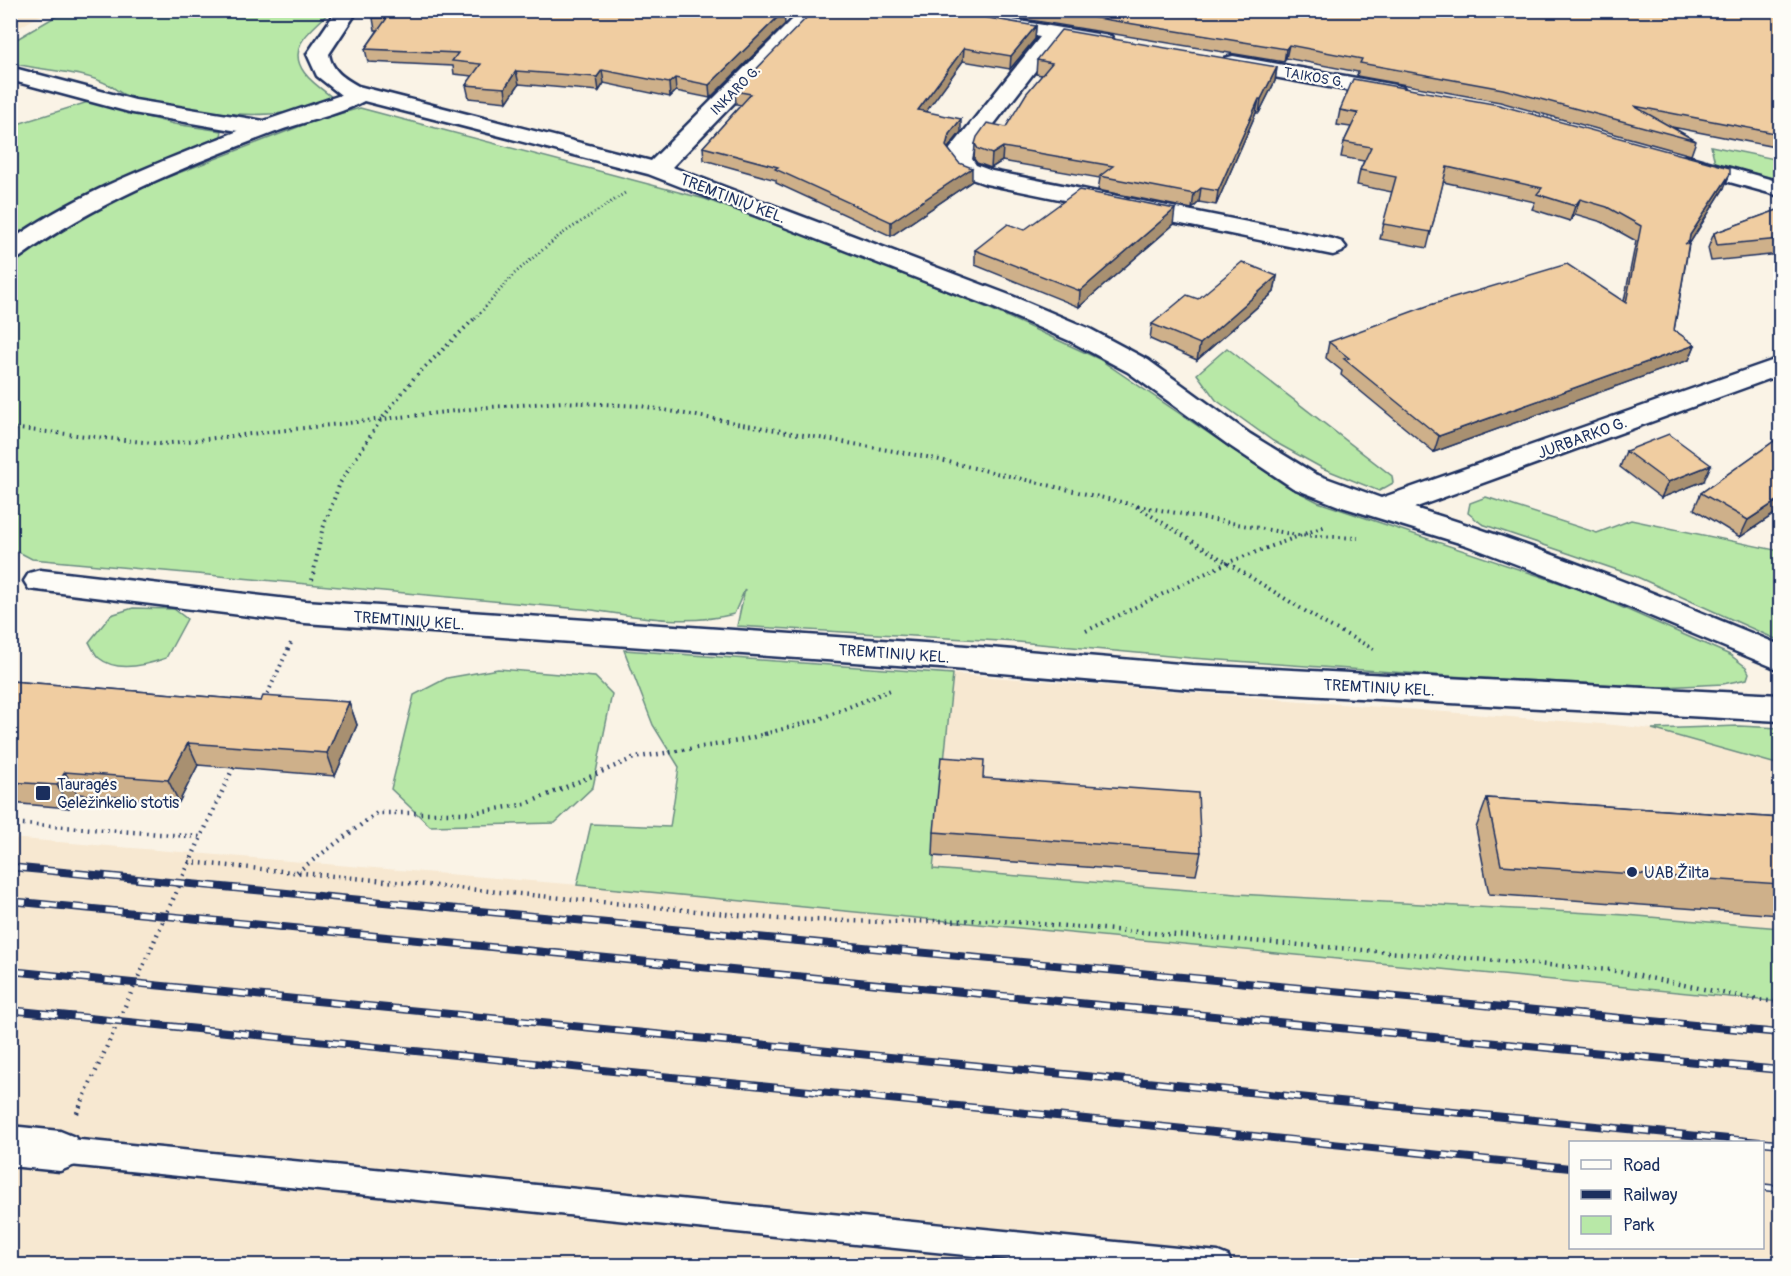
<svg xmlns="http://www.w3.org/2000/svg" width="1791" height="1276" font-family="Pangolin,sans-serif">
  <rect width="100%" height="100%" fill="#faf3e6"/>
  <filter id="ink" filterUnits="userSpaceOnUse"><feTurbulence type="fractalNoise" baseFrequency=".0167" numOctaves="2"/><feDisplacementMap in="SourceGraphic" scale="12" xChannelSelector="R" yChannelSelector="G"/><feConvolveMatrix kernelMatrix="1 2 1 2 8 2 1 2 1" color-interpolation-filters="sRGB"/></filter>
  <g filter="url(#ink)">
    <!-- built -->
    <path fill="#f7e8d1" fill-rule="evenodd" d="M11 10H48V11L11 32Z
      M953 674 1614 725 1652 729 1780 765V928L1626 915 1237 894 933 869Z
      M10 838 713 896 1780 1002V1265H11ZM1570 1142H1762V1248H1570Z"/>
    <!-- green -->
    <path fill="#b8e8a7" stroke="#6a8c82" stroke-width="1.5" d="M65 11H330C322 21 307 31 301 43 289 68 316 85 332 97 325 100 318 105 311 107 267 122 168 112 125 95 119 93 115 88 109 85 80 70 42 71 11 63L10 43Z
      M88 102 174 124 222 131 221 136 126 176 55 211 11 243V126Z
      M360 108 705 199 843 250 988 308 1099 359 1285 485 1318 502 1587 592 1730 655 1746 667 1749 673 1747 679 1723 684 1662 687 1479 678 1191 658 1018 642 737 626 745 589 734 614C687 626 639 617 592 610L32 559 11 548 10 262 31 246 119 196 311 122Z
      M1711 146 1780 160 1779 180 1715 163Z
      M1227 348 1392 476 1393 483 1379 491 1322 468 1273 441 1216 400 1197 374Z
      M1486 497 1597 533 1631 520 1780 551V641L1635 576 1482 524 1468 513 1470 503Z
      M133 608 174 609 187 619 166 658C147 665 117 673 99 658 95 655 92 647 89 642L111 615Z
      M624 650 953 674 933 869 1237 894 1626 915 1780 928V1002L577 885 591 824 670 827 679 767 653 725Z
      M498 669 595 677 612 694 593 787 555 823 430 826 391 789 414 695 447 678Z
      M1739 726 1780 728V765L1652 729Z"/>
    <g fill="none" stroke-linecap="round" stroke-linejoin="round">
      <!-- service casing -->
      <g stroke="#1b2f5e" stroke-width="5">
        <path id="service" d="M60 1138 1218 1252 1228 1256 1232 1266H1074L60 1164 50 1160 46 1151 50 1142Z"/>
      </g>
      <!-- minor casing -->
      <g stroke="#1b2f5e" stroke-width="5">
        <path id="minor" d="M337 10H358L329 54C332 71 344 78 358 86L651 161 802 10H824L672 167 1012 296 1090 329 1148 360 1250 434 1315 474 1381 498 1780 358V375L1414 508C1539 546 1660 595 1780 645V670L1624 605 1466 545 1339 506 1293 488 1230 446 1128 372 1070 341 994 308 648 174 364 101C335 117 303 121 273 133 185 166 96 202 19 258L10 261V241C80 191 159 163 238 131L133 113 10 80V67L135 100 264 121 341 95 317 76 307 54Z
          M902 10H954L1103 35 1111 36 1114 41 1111 46 1103 47 1059 40 974 150 972 159 976 165 992 171 1333 239 1342 242 1346 247 1342 252 1333 255 986 184 960 175 948 160 950 149 1040 37 912 16Z
          M1233 56 1395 85 1403 87 1406 92 1403 97 1395 99 1225 68 1222 63 1225 58Z
          M1687 156 1780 182V196L1679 168 1675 163 1679 158Z
          M40 570 305 601 954 645 1192 665 1780 695V721L1192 689 954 669 305 623 29 589 24 581 29 573Z
          M10 1126 60 1131 75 1137 82 1151 75 1165 60 1171 10 1166Z"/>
      </g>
      <!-- path-far2 -->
      <path stroke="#1b2f5e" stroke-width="3" stroke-dasharray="1 3" stroke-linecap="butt" d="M1528 113 1565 119
        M475 319 514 274 559 236 625 193"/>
      <!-- path-far1 -->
      <path stroke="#1b2f5e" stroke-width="4" stroke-dasharray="1.5 4.5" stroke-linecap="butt" d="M10 428 162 444 490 407 563 402 641 406 927 457 1134 505 1326 624 1374 649
        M1138 506 1297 535 1358 538
        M312 580 322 531 340 483 380 421 414 378 476 317
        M1086 631 1229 562 1326 526
        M265 699 291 643
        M764 734 817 720 893 689"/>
      <!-- path -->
      <path stroke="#1b2f5e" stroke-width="4.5" stroke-dasharray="1.5 5" stroke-linecap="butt" d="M10 823 201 837 234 766
        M189 862 779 919 883 922 991 920 1610 970 1758 1000 1780 1002
        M297 872 377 813H472L526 804 634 758 739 741 769 733
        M77 1113 201 837"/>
      <!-- service -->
      <use href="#service" fill="#fdfcf7" fill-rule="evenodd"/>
      <!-- minor -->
      <use href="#minor" fill="#fdfcf7" fill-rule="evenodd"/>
      <!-- rail casing -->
      <g stroke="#1b2f5e" stroke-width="8">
        <path id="rail" d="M10 867 1780 1033
          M10 901 1780 1070
          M10 971 1780 1144
          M10 1010 1570 1168
          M1762 1187 1780 1189"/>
      </g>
      <!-- rail -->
      <use href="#rail" stroke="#fdfcf7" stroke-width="5" stroke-dasharray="16" stroke-linecap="butt"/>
    </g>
    <!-- wall -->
    <path fill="#ceb08a" stroke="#1b2f5e" stroke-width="1.5" d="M970 10H1780V148L1672 127 1696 141 1691 155 1500 102 1357 76 1358 72 1286 58 1284 62Z
      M373 18 785 24 710 98 676 91 670 97 604 83 599 91 519 84 507 102 469 98 466 85 473 76 454 74 453 66 368 62 365 49 378 30H375Z
      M1036 26 1035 39 1010 69 963 61 926 111 961 132 948 149 972 181 891 236 776 183V180L704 160 703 147 741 105 736 104 735 91Z
      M1037 60 1277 67 1275 81 1259 113H1256L1216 205 1199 202 1192 209 1098 190 1100 178 1002 161 991 168 977 163 974 159 975 144 1006 127 1042 75 1036 74Z
      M1340 110 1724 188 1689 244 1674 330 1695 345 1689 360 1434 452 1341 375 1342 371 1326 358 1329 342 1624 301 1636 241 1602 222 1575 214 1570 221 1532 209 1535 202 1443 182 1427 248 1380 239 1392 192 1357 185 1360 170 1364 161 1341 157 1344 142 1351 127 1337 125Z
      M1780 209V254L1711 261 1708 248 1714 233Z
      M1173 225 1079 307 975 265V250L1024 230Z
      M1277 276 1274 292 1197 360 1150 339 1152 324 1198 299Z
      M1780 437V510L1740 537 1694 509 1701 493Z
      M1626 451 1704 481 1661 498 1620 467Z
      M10 681 261 701 349 702 357 725 335 776 198 765 179 802 77 794 69 808 10 803Z
      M983 778 1201 852 1196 875 933 856 934 832Z
      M1487 798 1780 818V915L1489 894 1476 828Z"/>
    <!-- shaded-wall -->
    <path fill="#a89071" stroke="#1b2f5e" stroke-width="1.5" d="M784 11 785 24 710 98 709 85Z
      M1036 26 1035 39 1010 69 1011 56Z
      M1289 45 1286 58 1284 62 1286 49Z
      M964 48 963 61 918 123V110Z
      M1277 67 1275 81 1259 113 1261 99Z
      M602 70 604 83 599 91 597 77Z
      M516 71 519 84 507 102 505 88Z
      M675 78 676 91 670 97 669 83Z
      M1259 99 1256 113 1216 205 1218 191Z
      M961 119V132L948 148 946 160V146L949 134Z
      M1003 147 1002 161 991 168 992 154Z
      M972 168V181L891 236V222Z
      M1730 174 1724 188 1688 246 1690 235Z
      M1201 188 1199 202 1192 209 1194 194Z
      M1580 199 1575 214 1570 221 1575 206Z
      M1175 209 1173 225 1079 307 1080 291Z
      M1277 276 1274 292 1197 360 1200 344Z
      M1695 345 1689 360 1434 452 1439 436Z
      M1711 465 1704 481 1661 498 1668 482Z
      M1780 499V510L1740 537 1748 520Z
      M349 702 357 725 335 776 327 753Z
      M188 743 198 765 179 802 168 780Z
      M65 772 77 794 69 808 57 785Z"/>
    <!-- building -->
    <path fill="#f0cda1" stroke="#1b2f5e" stroke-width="1.5" d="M378 10H765L784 11 709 85 675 78 669 83 602 70 597 77 516 71 505 88 466 85 481 64 452 61 458 53 365 49 387 18H373Z
      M814 10H942L1036 26 1011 56 964 48 918 110 961 119 949 134 946 146 959 163 972 168 891 222 775 169 778 167 703 147 751 94 735 91Z
      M1048 10H1780V134L1634 106 1696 141 1503 89 1360 63 1362 59 1289 45 1286 49Z
      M1061 30 1277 67 1261 99H1259L1218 191 1201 188 1194 194 1100 176 1113 166 1003 147 992 154 978 149 975 144 977 137 987 123 1006 127 1026 94 1052 63 1037 60Z
      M1353 79 1499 105 1730 168V174L1690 235 1689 241 1685 244 1689 242 1674 330 1695 345 1439 436 1344 359 1349 358 1329 342 1430 305 1567 264 1626 303 1641 226 1607 207 1580 199 1575 206 1537 194 1542 188 1447 167 1431 232 1383 224 1396 177 1360 170 1371 147 1344 142 1358 113 1340 110Z
      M1079 190 1175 209 1080 291 975 250 1008 224 1024 230Z
      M1780 209V239L1717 245 1714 233Z
      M1242 262 1277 276 1200 344 1152 324 1187 295 1198 299Z
      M1669 434 1711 465 1668 482 1626 451Z
      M1780 437V499L1748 520 1701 493Z
      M10 681 261 701 263 696 349 702 327 753 188 743 168 780 65 772 57 785 10 782Z
      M941 757 984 760 983 778 1198 793 1201 852 934 832Z
      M1487 798 1780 818V884L1501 865Z"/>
  </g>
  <!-- markers -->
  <g fill="#1b2f5e" stroke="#fdfcf7" stroke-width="2">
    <rect x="35" y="785" width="16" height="16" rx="3"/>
    <circle cx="1632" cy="872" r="6"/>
  </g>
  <g text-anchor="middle" stroke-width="4.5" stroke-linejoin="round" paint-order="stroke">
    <!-- far-street labels -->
    <g font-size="14" fill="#1b2f5e" stroke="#fdfcf7">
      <text transform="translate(1314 77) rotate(10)" y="5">TAIKOS G.</text>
      <text transform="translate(735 90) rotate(-45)" y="5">INKARO G.</text>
    </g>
    <!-- street labels -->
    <g font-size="16" fill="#1b2f5e" stroke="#fdfcf7">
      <text transform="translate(733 198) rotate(21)" y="6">TREMTINIŲ KEL.</text>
      <text transform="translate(1582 437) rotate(-20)" y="6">JURBARKO G.</text>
      <text transform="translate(409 620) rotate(4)" y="6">TREMTINIŲ KEL.</text>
      <text transform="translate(894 653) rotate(4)" y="6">TREMTINIŲ KEL.</text>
      <text transform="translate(1379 687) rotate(3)" y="6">TREMTINIŲ KEL.</text>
    </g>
    <!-- poi labels -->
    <g font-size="16" fill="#1b2f5e" stroke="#fdfcf7" text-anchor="start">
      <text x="57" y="790">Tauragės<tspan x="57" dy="18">Geležinkelio stotis</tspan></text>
      <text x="1644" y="878">UAB Žilta</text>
    </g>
  </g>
  <!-- margin -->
  <rect width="1791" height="1276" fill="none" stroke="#fdfcf7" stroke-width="36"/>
  <rect x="18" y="18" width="1755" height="1240" fill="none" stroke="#1b2f5e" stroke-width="2" filter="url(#ink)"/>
  <!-- legend -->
  <rect x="1569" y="1141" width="195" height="108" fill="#fdfcf7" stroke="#a3aaba" stroke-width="1.5"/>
  <rect x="1581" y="1160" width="30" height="9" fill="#fdfcf7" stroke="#a3aaba" stroke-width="1.5"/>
  <text x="1623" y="1171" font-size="18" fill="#1b2f5e">Road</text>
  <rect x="1581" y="1190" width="30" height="9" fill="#1b2f5e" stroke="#a3aaba" stroke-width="1.5"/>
  <text x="1623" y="1201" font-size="18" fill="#1b2f5e">Railway</text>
  <rect x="1581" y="1216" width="30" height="18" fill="#b8e8a7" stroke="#a3aaba" stroke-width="1.5"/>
  <text x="1623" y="1231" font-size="18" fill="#1b2f5e">Park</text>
</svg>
